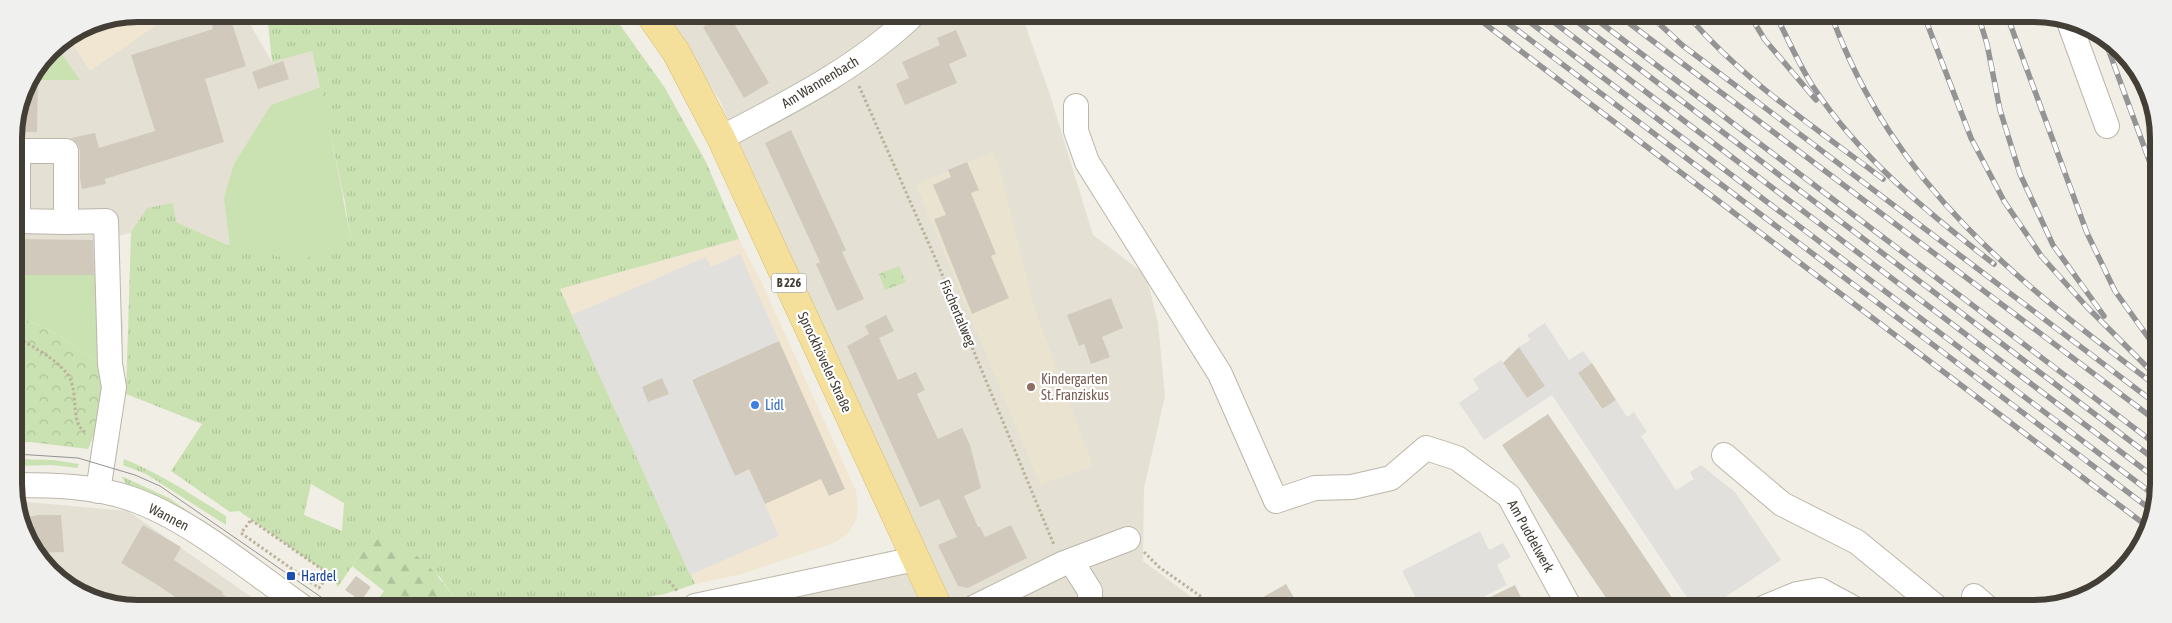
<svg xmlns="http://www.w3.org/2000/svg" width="2172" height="623" font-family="'Asap Condensed',sans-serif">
  <defs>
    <pattern id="grass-tufts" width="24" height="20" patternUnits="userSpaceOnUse" patternTransform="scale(1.25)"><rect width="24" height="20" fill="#cae2b2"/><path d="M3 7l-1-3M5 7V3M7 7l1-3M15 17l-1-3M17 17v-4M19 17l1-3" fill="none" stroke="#afc39a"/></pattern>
    <pattern id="forest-firs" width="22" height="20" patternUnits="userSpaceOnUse" patternTransform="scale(1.25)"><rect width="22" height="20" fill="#cae2b2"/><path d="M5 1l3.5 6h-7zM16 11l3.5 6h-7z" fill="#afc39a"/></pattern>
    <pattern id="park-crowns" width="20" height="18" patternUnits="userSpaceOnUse" patternTransform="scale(1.25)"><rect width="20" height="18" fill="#cae2b2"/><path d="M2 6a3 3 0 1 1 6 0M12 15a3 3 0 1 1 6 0" fill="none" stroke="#afc39a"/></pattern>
  </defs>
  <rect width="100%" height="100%" fill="#f1eee5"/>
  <!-- residential -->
  <path fill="#e4e0d4" d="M172 14H244L272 62 312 50 344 197 230 246 176 222 118 236 120 300 123 325 122 361 15 314 14 130 26 83 50 50 69 38 90 70Z
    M666 15 1022 16 1050 95 1093 235 1146 275 1158 323 1165 396 1144 488 1143 561 1205 607 754 606 932 568 720 101Z
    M16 501 128 511 263 605H106L50 573 16 509Z"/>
  <!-- commercial -->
  <path fill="#f1e6d2" d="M138 14H172L90 71 69 38 91 23Z
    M739 239 761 281 856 491 858 506 856 520 848 534 834 543 742 574 695 584 560 289Z"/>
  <!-- education -->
  <path fill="#e9e3d0" d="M993 151 999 165 1034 307 1093 466 1040 485 916 185Z"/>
  <!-- grass -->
  <path fill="url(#grass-tufts)" fill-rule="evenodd" d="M267 14 613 15 665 88 706 162 739 239 560 289 695 584 665 594 599 606H460L439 576 364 548 338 587 331 576 239 511 230 512 171 471 202 424 126 394 131 232 147 208 173 203 176 222 230 246 351 239 344 197 312 51 272 62ZM311 484 344 503 342 531 304 515Z
    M16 459 53 460 79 464 77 468 52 465 16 466Z
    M124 459C161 474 192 495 226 516V525L146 474 123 465Z
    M121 476 169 498 324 606H319L255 560 167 501 127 485Z"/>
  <!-- forest -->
  <path fill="url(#forest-firs)" d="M380 538C421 551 435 571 460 606H374L384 591 352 566 364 548Z"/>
  <!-- park -->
  <path fill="url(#park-crowns)" d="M899 266 906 282 885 290 879 274Z
    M15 314 58 335 105 367 96 430 88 449 30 442 16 443Z"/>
  <!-- garden -->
  <path fill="#cae2b2" d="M56 46 80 80H29L50 50Z
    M321 87 351 239 300 261 230 246 224 198 234 164 271 105Z
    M15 274 94 275 103 280 105 367 58 335 15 314Z"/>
  <!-- parking -->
  <path fill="#e2e0dd" d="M740 254 779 341 692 380 735 475 749 469 779 536 690 575 572 315 706 257 711 267Z
    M1545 323 1569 360 1583 351 1592 363 1578 373 1601 409 1616 400 1627 417 1634 412 1647 432 1641 436 1676 490 1694 479 1690 472 1701 465 1735 492 1781 560 1709 608H1694L1552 395 1484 440 1459 403 1479 389 1473 379 1501 360 1527 398 1545 386 1519 347 1530 340 1527 335Z
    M1480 531 1489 550 1503 543 1511 557 1497 565 1507 585 1462 608H1421L1402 571Z"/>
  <!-- building -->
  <path fill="#d1cabc" d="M209 14H229L246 66 205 79 224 142 105 179 106 184 82 189 80 179V151L78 144 71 138 95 133 99 148 155 131 131 55 213 29Z
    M723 15H729L769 83 744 98 703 27Z
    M956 30 967 56 949 64 957 83 905 105 896 84 909 78 902 62 940 45 937 38Z
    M283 61 289 79 258 89 252 72Z
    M38 68 37 132H14L26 83Z
    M791 130 846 250 842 252 864 299 837 311 816 264 820 262 765 143Z
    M967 162 979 190 971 193 996 254 991 256 1009 298 972 314 934 219 946 215 933 185 951 177 948 170Z
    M15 239 93 240 94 275H16Z
    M1111 298 1123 328 1102 337 1110 357 1091 364 1084 344 1079 346 1067 315Z
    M886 315 894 331 879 338 898 380 916 372 925 390 917 394 938 439 962 428 970 445 981 488 964 496 978 527H980L985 537 1011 525 1027 558 968 588 958 586 938 545 957 537 939 499 920 507 847 346 869 334 865 326Z
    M779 341 845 489 829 496 821 479 765 504 749 469 735 476 692 380Z
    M1519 347 1545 386 1527 398 1503 363Z
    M1592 363 1616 400 1602 409 1578 373Z
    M662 378 669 394 648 402 642 387Z
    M1548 414 1679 608H1613L1502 445Z
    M39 515H61L64 552 40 553 21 518Z
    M143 525 181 547 174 560 223 592 222 594 238 605H187L159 586 121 563Z
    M356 576 371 587 361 601 345 590Z
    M1286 584 1300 608 1246 607Z
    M1515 585 1526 608H1468Z"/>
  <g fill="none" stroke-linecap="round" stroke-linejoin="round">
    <!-- minor casing -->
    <g stroke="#bbb6a9" stroke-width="26">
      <path id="minor" d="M2068 19 2107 126
        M1076 106V131L1087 162 1220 374 1276 501 1315 488 1352 487 1391 478 1426 448 1457 458 1509 496 1570 608
        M721 138C788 103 858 68 913 15
        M66 222 18 221V151H66V222L106 221 110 364 114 387 98 491
        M1724 455 1782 504 1857 542 1939 609
        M16 485C54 485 93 486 129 498 187 517 250 570 300 605
        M1071 561 1090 591V607
        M1974 596 1989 609
        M695 606 915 559
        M975 607 1062 564 1128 539
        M1763 608 1797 594 1820 590 1855 609"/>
    </g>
    <!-- major casing -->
    <g stroke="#d8bd6d" stroke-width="29">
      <path id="major" d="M650 15 676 52 721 138 938 607"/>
    </g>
    <!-- path -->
    <path stroke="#bcb29c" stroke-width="3" stroke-dasharray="2.5 2.5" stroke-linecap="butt" d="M245 14 248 23
      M859 86 936 260 1054 545
      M15 336C32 347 56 358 68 375 80 394 69 421 85 432
      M251 520 329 574 319 588 241 533Z
      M1144 552 1159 567 1216 607
      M669 581 678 592"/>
    <!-- minor -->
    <use href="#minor" stroke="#fff" stroke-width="24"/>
    <!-- major -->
    <use href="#major" stroke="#f4df9b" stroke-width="28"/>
    <!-- tram -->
    <path stroke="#949494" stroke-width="1" d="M16 454 78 458 135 475 160 486 334 606"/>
    <!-- rail casing -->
    <g stroke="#949494" stroke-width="5.5">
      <path id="rail" d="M1476 17 2148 527
        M1500 17 2154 512
        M1523 17 2154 495
        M1547 17 2154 477
        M1571 17 2154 459
        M1593 17 2154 443
        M1621 17 2155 420
        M1652 17 1682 45 2155 403
        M1689 17C1744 81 1817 129 1883 179
        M1751 17 1765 40 1816 100
        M1777 17C1788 40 1799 64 1812 85 1859 157 1927 212 1994 264
        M1832 17C1894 186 2017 281 2155 385
        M1925 18 1971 138 2004 201 2042 257 2086 306 2155 375
        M1979 18 1987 44 2000 110 2020 174 2053 245 2104 316
        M2008 18 2087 233 2115 291 2155 347
        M2106 43 2156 179"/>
    </g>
    <!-- rail -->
    <use href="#rail" stroke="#fff" stroke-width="4" stroke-dasharray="11" stroke-linecap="butt"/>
  </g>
  <!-- markers -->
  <circle fill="#8d6e63" stroke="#fff" stroke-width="2" cx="1031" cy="387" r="5"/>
  <circle fill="#3f7fe0" stroke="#fff" stroke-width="2" cx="755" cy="405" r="5"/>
  <rect fill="#1a4fb4" stroke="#fff" stroke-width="2" x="286" y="571" width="10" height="10" rx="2.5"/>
  <g text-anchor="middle" stroke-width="4.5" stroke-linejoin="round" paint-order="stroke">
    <!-- shield labels -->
    <rect fill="#fff" stroke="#7b7872" stroke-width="1" x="771.5" y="273.5" width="35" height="19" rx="4"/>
    <g font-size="12" font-weight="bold" fill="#433e36">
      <text x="789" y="287">B 226</text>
    </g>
    <!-- street labels -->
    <g font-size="14" fill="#433e36" stroke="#fff">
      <text transform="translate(820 82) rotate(-31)" y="5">Am Wannenbach</text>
      <text transform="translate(958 313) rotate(67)" y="5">Fischertalweg</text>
      <text transform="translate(825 362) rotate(65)" y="5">Sprockhöveler Straße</text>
      <text transform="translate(169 517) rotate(27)" y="5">Wannen</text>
      <text transform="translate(1531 536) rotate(61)" y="5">Am Puddelwerk</text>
    </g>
    <!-- education labels -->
    <g font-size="14" fill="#785e54" stroke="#fff" text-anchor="start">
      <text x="1041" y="384">Kindergarten<tspan x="1041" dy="16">St. Franziskus</tspan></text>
    </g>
    <!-- shop labels -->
    <g font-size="14" fill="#366cbe" stroke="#fff" text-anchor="start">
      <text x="765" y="410">Lidl</text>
    </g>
    <!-- transit labels -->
    <g font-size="14" fill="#164399" stroke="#fff" text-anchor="start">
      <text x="301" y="581">Hardel</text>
    </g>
  </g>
  <!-- crop -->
  <path d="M0 0H2172V623H0ZM138 22H2034A116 116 0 0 1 2150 138V484A116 116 0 0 1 2034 600H138A116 116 0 0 1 22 484V138A116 116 0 0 1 138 22Z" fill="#f0f0ef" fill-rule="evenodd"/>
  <path fill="none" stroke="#433e36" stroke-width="6" d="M138 22H2034A116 116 0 0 1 2150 138V484A116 116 0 0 1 2034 600H138A116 116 0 0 1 22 484V138A116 116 0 0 1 138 22Z"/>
</svg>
